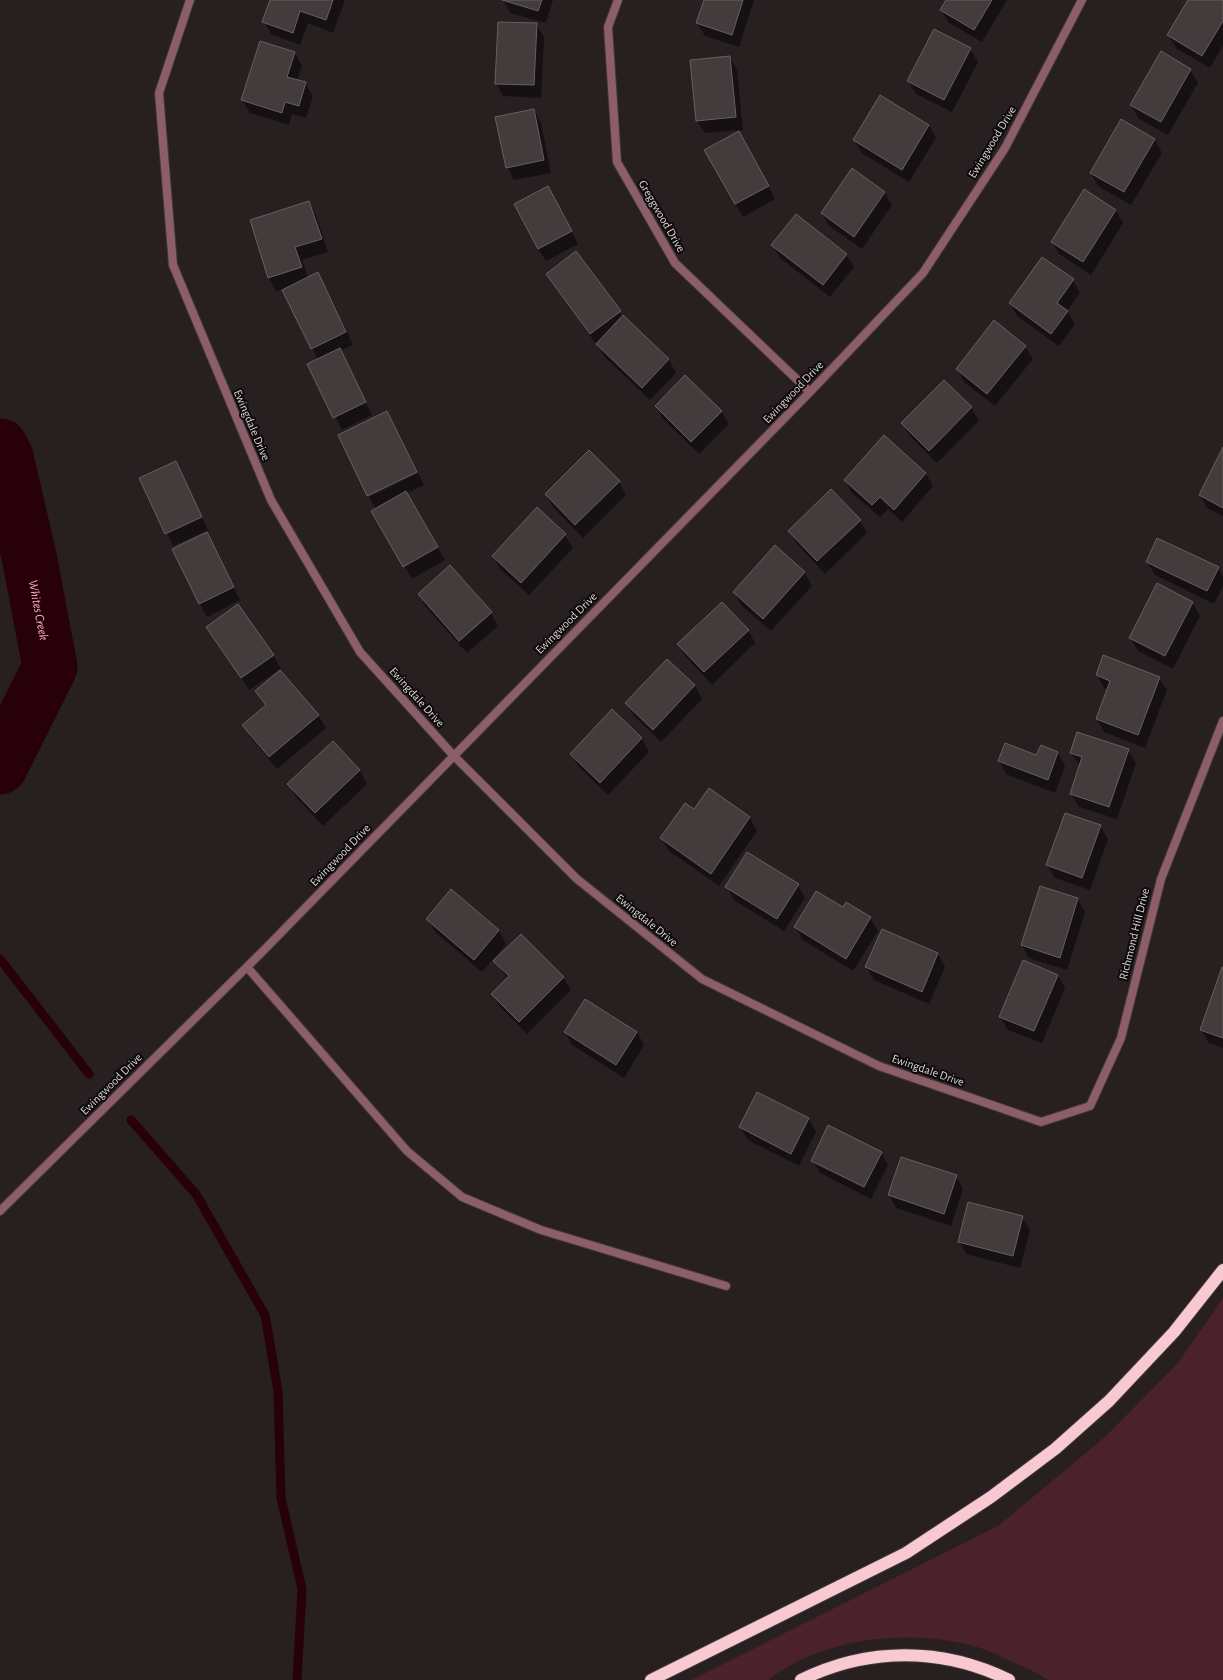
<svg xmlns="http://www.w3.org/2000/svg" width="1223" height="1680" font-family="'Alegreya Sans',sans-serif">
  <rect width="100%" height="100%" fill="#281f21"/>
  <!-- green -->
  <path fill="#4b212b" d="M1223 1298V1680H1048C1035 1671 1022 1666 1008 1660 998 1655 987 1650 977 1647 910 1628 824 1637 768 1680H691L998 1526 1106 1436 1178 1363Z"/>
  <!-- shadow -->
  <path fill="#0007" d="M271 0H345L333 33 308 23 300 45 271 34 264 21Z
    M503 0H553L546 23 510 13Z
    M705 0H754L739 47 705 36 697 23Z
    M947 0H1007L982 42 949 23 941 10Z
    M1189 0H1223V46L1210 68 1176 48 1168 35Z
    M536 24 544 37 541 98 503 96 496 83Z
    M260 42 295 53 302 66 297 81 305 83 313 96 306 118 292 114 289 125 250 113 242 100Z
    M970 49 978 62 952 112 916 94 908 81Z
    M730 57 737 70 743 130 705 133 697 121Z
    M1190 70 1198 83 1168 135 1138 118 1131 105Z
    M534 110 541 123 551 173 514 180 507 167Z
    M1121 120 1155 140 1162 153 1131 205 1098 186 1091 173Z
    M929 125 936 138 909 182 862 153 854 140Z
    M746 145 775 199 743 217 706 150Z
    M884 192 892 205 862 249 829 226 822 213Z
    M555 200 578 244 546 261 538 249Z
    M309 202 316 215 328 252 302 260 308 278 325 286 353 345 340 351 372 415 342 430 309 364 318 360 283 289 276 291 269 278Z
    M1116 210 1123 223 1091 275 1059 254 1052 242Z
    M773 245 846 255 854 267 830 297 780 258Z
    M576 252 622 316 669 360 676 373 650 400 605 357 547 274Z
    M1073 280 1080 293 1067 311 1075 324 1059 346 1017 316 1010 303Z
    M1025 346 1033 359 995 406 964 382 957 369Z
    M944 381 971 408 979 421 937 463 910 436 902 423Z
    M656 406 721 411 729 424 699 454 663 419Z
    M387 412 417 471 368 495Z
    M884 436 926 474 933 486 902 522 888 509 880 517 852 493 845 480Z
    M1223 449V516L1207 508 1200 495Z
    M176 462 208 530 173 546 141 478Z
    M418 473 424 485 407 493 445 560 412 579 373 511 376 509 369 497Z
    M619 482 626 495 583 538 553 507 546 494Z
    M860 521 867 533 825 574 797 544 790 531Z
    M207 533 240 600 207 617 200 604Z
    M565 535 573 548 529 595 501 570 493 557Z
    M775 546 805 573 812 586 771 631 741 605 734 592Z
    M1147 562 1218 568 1223 577V586L1214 604 1155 575Z
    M419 594 490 612 457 642 426 607Z
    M1193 603 1200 616 1173 669 1138 651 1130 638Z
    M238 605 274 656 281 669 279 670 318 715 326 728 277 769 251 738 244 725 266 706 256 691 280 671 279 670 249 690 207 627Z
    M490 612 498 626 467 653 458 643 490 615Z
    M748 630 755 643 712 685 686 657 678 644Z
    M1104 657 1159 678 1167 690 1145 748 1104 732 1097 719 1108 690 1104 688 1097 675Z
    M667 660 695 686 702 699 661 742 634 716 626 703Z
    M612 711 642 739 649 752 608 795 579 767 571 754Z
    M333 742 360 771 367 784 323 826 296 797 289 785Z
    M1041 746 1058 753 1065 766 1055 793 1006 774 999 761 1037 757Z
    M1128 750 1136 763 1117 819 1079 807 1071 794 1080 766 1071 753Z
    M709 789 750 818 757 831 719 886 669 851 661 838 694 810Z
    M1100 826 1108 839 1090 890 1055 878 1047 865Z
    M798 885 805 898 784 931 734 900 727 887Z
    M451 890 499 931 506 944 482 972 435 932 428 919Z
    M1077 899 1085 912 1067 970 1029 958 1022 945Z
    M843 909 870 918 878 931 853 971 803 940 795 927Z
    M882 930 938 954 945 967 929 1004 874 980 866 967Z
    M495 961 563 977 571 990 527 1034 500 1007 492 994 508 979Z
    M1223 968V1048L1209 1043 1201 1030Z
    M1058 975 1065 988 1042 1043 1008 1030 1000 1017Z
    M565 1032H637L644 1045 624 1078 572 1045Z
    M758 1093 809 1119 816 1132 799 1166 748 1140 740 1127Z
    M881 1153 888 1165 871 1199 820 1173 812 1160Z
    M956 1176 963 1189 951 1226 896 1208 889 1195Z
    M1022 1217 1030 1230 1020 1268 966 1254 959 1241Z"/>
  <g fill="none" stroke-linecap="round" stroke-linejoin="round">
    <!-- stream -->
    <path stroke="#270009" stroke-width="9" d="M0 959 89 1074
      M131 1120 196 1194 265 1315 278 1391 281 1498 302 1589 297 1680"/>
    <!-- river -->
    <path stroke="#270009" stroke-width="55" id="s1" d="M0 446 6 457 30 561 50 667 0 767"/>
  </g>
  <!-- building -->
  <path fill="#443b3c" stroke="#695f61" d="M270 0H333L326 20 300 11 293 33 262 22Z
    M502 0H542L538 11Z
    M704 0H743L732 35 696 23Z
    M946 0H992L974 30 940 10Z
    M1188 0H1223V21L1202 56 1167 35Z
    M498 22 537 23 534 85 495 84Z
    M934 29 971 48 944 100 907 81Z
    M260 41 295 52 287 77 306 82 299 106 285 102 282 113 241 100Z
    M1161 51 1191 69 1161 122 1130 105Z
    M730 56 736 117 696 121 690 60Z
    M880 95 929 125 902 170 853 140Z
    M534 109 544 160 506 168 495 117Z
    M1121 119 1155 139 1124 192 1090 173Z
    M739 131 769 186 735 204 704 150Z
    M852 168 885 192 854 237 821 213Z
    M548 186 572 231 538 249 514 204Z
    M1084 189 1116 210 1083 262 1051 242Z
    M309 201 322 239 295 247 302 267 268 278 250 220Z
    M796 214 847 254 823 285 771 245Z
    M576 251 621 311 590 334 546 274Z
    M1042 257 1074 279 1057 303 1068 311 1051 334 1009 303Z
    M318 272 346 332 311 349 282 290Z
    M623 315 669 359 642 388 596 344Z
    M994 320 1026 346 987 394 956 369Z
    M340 348 366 402 333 418 307 364Z
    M685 375 722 411 691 442 655 406Z
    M944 380 972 407 929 451 901 423Z
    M387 411 417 472 367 496 338 435Z
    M884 435 926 473 894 510 880 497 872 505 844 480Z
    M1223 447V508L1199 495Z
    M589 450 620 481 575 525 545 494Z
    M176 461 202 517 165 534 139 478Z
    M831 489 861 520 817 561 788 531Z
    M406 491 438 547 403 567 371 511Z
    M537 507 566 534 521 583 492 556Z
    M207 532 234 587 199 604 172 549Z
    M1157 538 1219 567 1207 591 1146 562Z
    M775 545 805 572 763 619 733 592Z
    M450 565 492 612 459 641 418 594Z
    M1157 583 1193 602 1165 656 1129 638Z
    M722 602 749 630 704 672 677 644Z
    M238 604 274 655 241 678 206 627Z
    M1103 655 1160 677 1138 735 1096 719 1110 681 1096 675Z
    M667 659 695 685 653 730 625 703Z
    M280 670 319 715 269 757 242 725 266 705 255 691Z
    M612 709 642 738 600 783 570 754Z
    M1077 732 1129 749 1109 807 1070 794 1082 757 1070 753Z
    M333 741 360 770 315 813 287 784Z
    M1005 743 1036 755 1041 745 1058 752 1048 780 998 761Z
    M709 788 750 817 711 874 660 838 685 803 694 809Z
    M1065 813 1101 825 1082 878 1046 865Z
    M747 852 799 884 777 919 725 887Z
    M1040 886 1078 898 1060 958 1021 945Z
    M451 889 499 930 474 960 426 919Z
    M816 891 843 907 846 902 871 917 846 959 794 927Z
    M882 929 938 953 922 992 865 967Z
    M521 934 564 977 519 1022 491 994 509 976 493 961Z
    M1023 960 1058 975 1034 1031 999 1017Z
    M1222 967H1223V1038L1200 1030Z
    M585 999 637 1032 616 1065 564 1032Z
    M757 1092 809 1118 791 1154 739 1127Z
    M828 1125 882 1152 864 1187 811 1161Z
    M901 1157 957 1175 944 1214 888 1195Z
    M968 1202 1023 1216 1013 1256 958 1242Z"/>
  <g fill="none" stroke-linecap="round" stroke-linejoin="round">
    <!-- service casing -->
    <g stroke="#41393a" stroke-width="10">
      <path id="service" d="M247 967 407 1151 462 1197 541 1230 726 1286"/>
    </g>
    <!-- minor casing -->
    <g stroke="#41393a" stroke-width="10">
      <path id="minor" d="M190 0 159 93 173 265 271 500 360 652 453 755 577 879 702 979 879 1066 1041 1122 1090 1106 1121 1038 1161 879 1223 721
        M618 0 608 27 617 162 675 263 810 392
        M0 1211 263 951 810 392 923 273 1005 148 1082 0"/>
    </g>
    <!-- motorway casing -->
    <g stroke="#41393a" stroke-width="14">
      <path id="motorway" d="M651 1680 906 1553 991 1497 1055 1449 1109 1401 1174 1332 1223 1270
        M801 1680C868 1647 942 1647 1009 1680"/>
    </g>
    <!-- service -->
    <use href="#service" stroke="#8c5e67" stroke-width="8"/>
    <!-- minor -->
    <use href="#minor" stroke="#8c5e67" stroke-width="8"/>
    <!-- motorway -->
    <use href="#motorway" stroke="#f9c9d1" stroke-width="12"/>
  </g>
  <g text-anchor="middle" stroke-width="4" stroke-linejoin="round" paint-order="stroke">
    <!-- street labels -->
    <g font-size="12" fill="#dcd6d7" stroke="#0e0a0b">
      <text transform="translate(992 142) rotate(-59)" y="4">Ewingwood Drive</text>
      <text transform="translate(662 216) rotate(60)" y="4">Greggwood Drive</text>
      <text transform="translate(793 392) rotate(-46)" y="4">Ewingwood Drive</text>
      <text transform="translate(252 425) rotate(67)" y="4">Ewingdale Drive</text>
      <text transform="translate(566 623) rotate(-45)" y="4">Ewingwood Drive</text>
      <text transform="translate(417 697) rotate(48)" y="4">Ewingdale Drive</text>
      <text transform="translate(340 855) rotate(-46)" y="4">Ewingwood Drive</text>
      <text transform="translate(647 920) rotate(39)" y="4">Ewingdale Drive</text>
      <text transform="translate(1134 934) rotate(-76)" y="4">Richmond Hill Drive</text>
      <text transform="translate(928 1070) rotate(19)" y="4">Ewingdale Drive</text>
      <text transform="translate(111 1084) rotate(-45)" y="4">Ewingwood Drive</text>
    </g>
    <!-- water labels -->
    <g font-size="13" font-style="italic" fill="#f6aebb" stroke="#0e0a0b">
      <text dy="5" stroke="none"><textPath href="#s1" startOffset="169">Whites Creek</textPath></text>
    </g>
  </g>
</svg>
